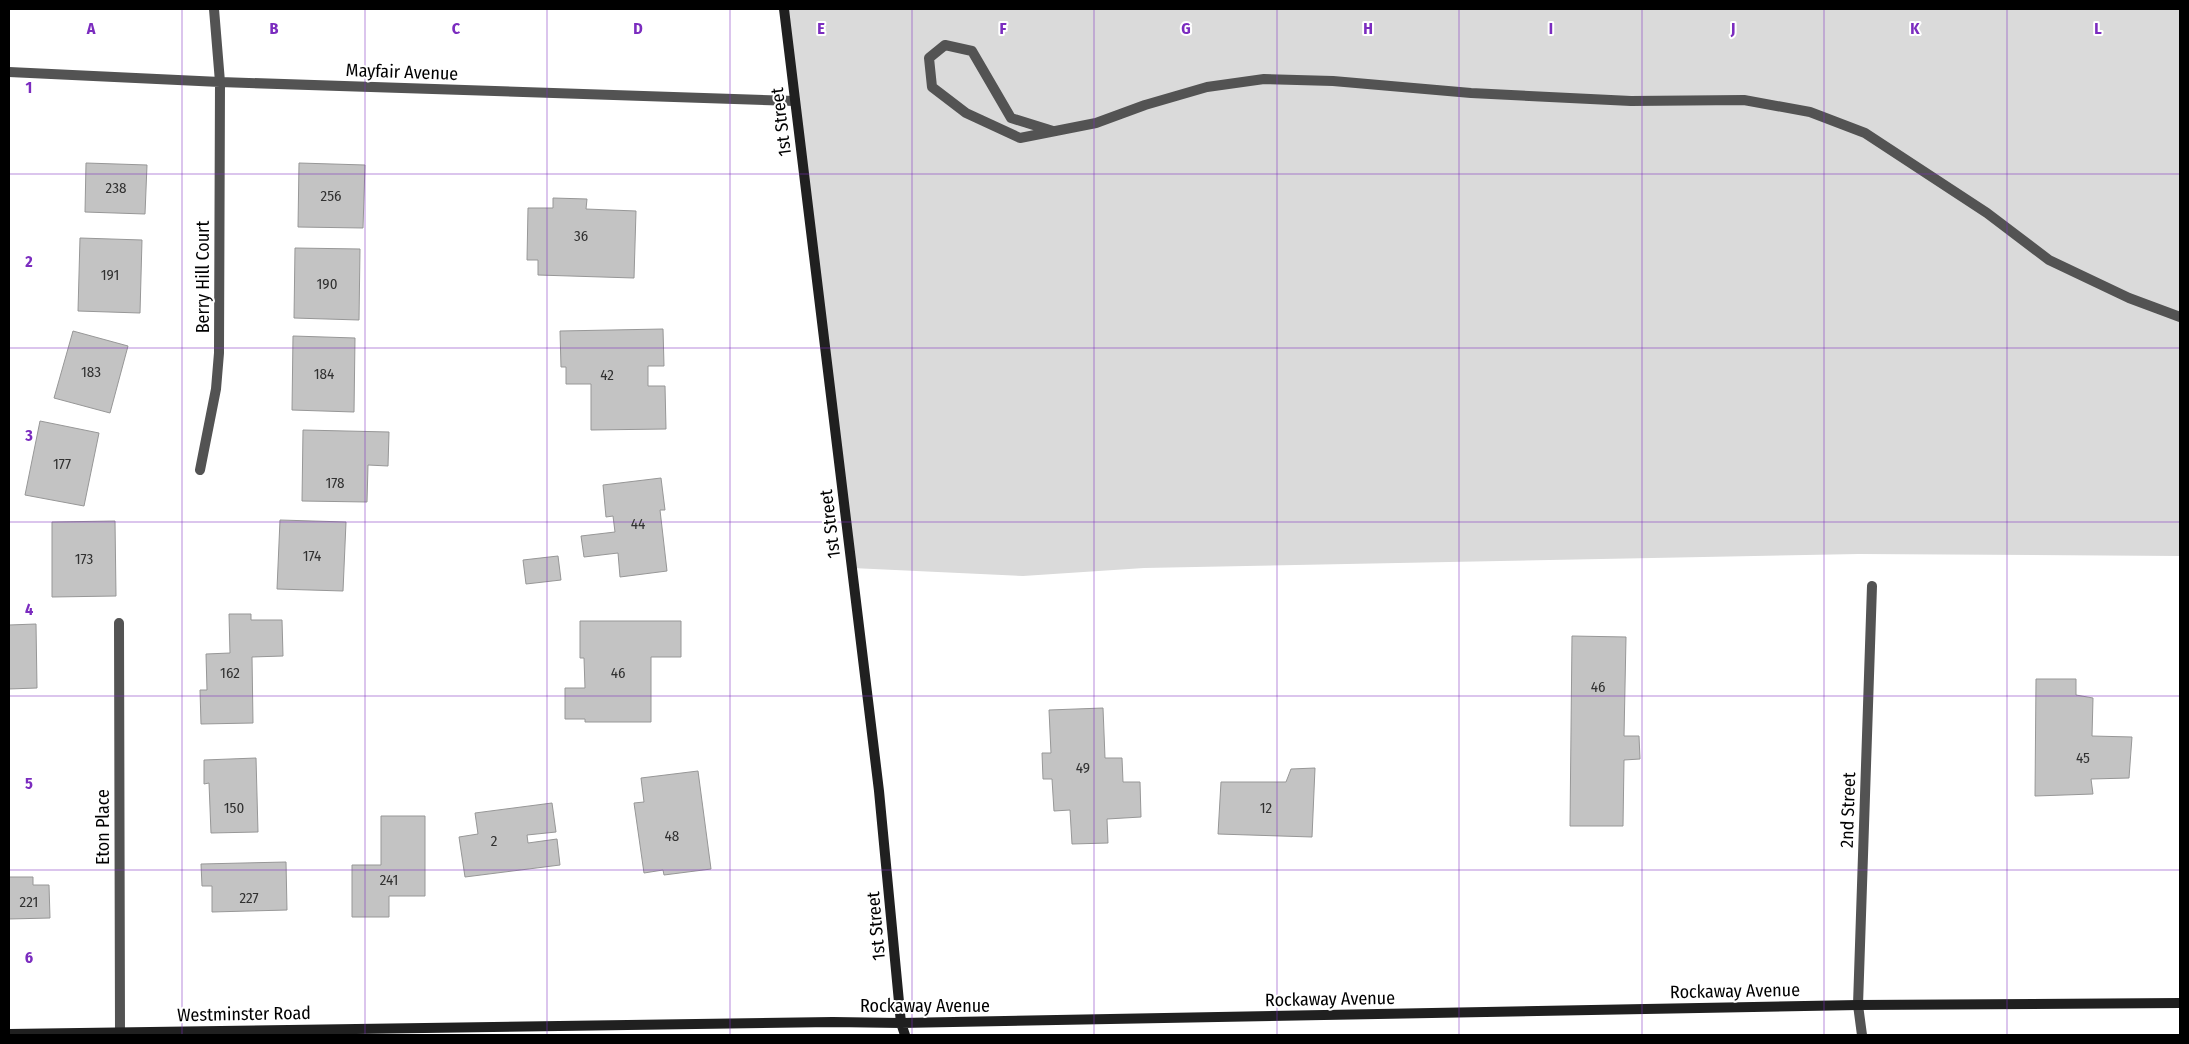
<svg xmlns="http://www.w3.org/2000/svg" width="2189" height="1044" font-family="'Fira Sans Condensed',sans-serif">
  <rect width="100%" height="100%" fill="#fff"/>
  <!-- green -->
  <path fill="#dadada" d="M784 9H2180V556L1859 554 1144 568 1023 576 852 568Z"/>
  <!-- building -->
  <path fill="#c3c3c3" stroke="#979797" d="M86 163 147 165 145 214 85 212Z
    M299 163 365 165 363 228 298 227Z
    M553 198 587 199 586 209 636 211 634 278 538 275V260H527L528 208H553Z
    M80 238 142 240 140 313 78 311Z
    M295 248 360 249 359 320 294 318Z
    M663 329 664 366H648V386H665L666 429 591 430V384H566V367H561L560 331Z
    M73 331 128 346 110 413 54 398Z
    M293 336 355 338 354 412 292 410Z
    M40 421 99 433 84 506 25 495Z
    M303 430 389 432 388 466 368 465 367 502 302 501Z
    M661 478 665 510H660L667 571 620 577 618 553 584 557 581 536 615 532 613 516 606 517 603 485Z
    M280 520 346 522 343 591 277 589Z
    M115 521 116 596 52 597V522Z
    M558 556 561 580 526 584 523 560Z
    M229 614H251V620H282L283 656 252 657 253 723 201 724 200 690H207L206 654 230 653Z
    M580 621H681V657H651V722H585V719H565V688H585L584 658H580Z
    M36 624 37 688 9 689V625Z
    M1572 636 1626 637 1624 736H1639L1640 759 1624 760 1623 826H1570Z
    M2036 679H2076V695L2093 698 2092 736 2132 737 2129 778 2091 779 2093 794 2035 796Z
    M1103 708 1105 758H1122L1123 782H1140L1141 817 1107 819 1108 843 1072 844 1070 810 1054 811 1052 779H1043L1042 753H1051L1049 710Z
    M256 758 258 832 211 833 209 783 204 784V760Z
    M1315 768 1312 837 1218 834 1221 782H1286L1291 769Z
    M698 771 711 869 664 875 663 870 644 873 634 803 644 802 641 778Z
    M552 803 556 832 527 835 528 843 557 839 560 865 465 877 459 837 478 834 475 813Z
    M381 816H425V896H389V917H352V865H381Z
    M286 862 287 910 212 912V886H202L201 864Z
    M9 877H33V885H49L50 918 9 919Z"/>
  <g fill="none" stroke-linecap="round" stroke-linejoin="round">
    <!-- lane -->
    <path stroke="#535353" stroke-width="10" d="M1053 131 1011 118 972 51 945 45 929 58 932 87 966 113 1020 138 1096 123 1145 105 1207 87 1264 79 1333 81 1471 93 1631 101 1744 100 1810 112 1865 133 1987 213 2049 260 2129 298 2180 317"/>
    <!-- street -->
    <path stroke="#535353" stroke-width="10" d="M9 72 220 82 795 101
      M200 470 216 389 219 353 220 82 214 9
      M119 623 120 1032
      M1862 1035 1858 1005 1872 586"/>
    <!-- secondary -->
    <path stroke="#202020" stroke-width="10" d="M784 9 879 791 901 1023 905 1035
      M9 1034 833 1022 901 1023 1858 1005 2180 1003"/>
  </g>
  <!-- grid -->
  <path fill="none" stroke="#7b2cbf" stroke-width="1" stroke-opacity="0.55" d="M182 9V1035M365 9V1035M547 9V1035M730 9V1035M912 9V1035M1094 9V1035M1277 9V1035M1459 9V1035M1642 9V1035M1824 9V1035M2007 9V1035M9 174H2180M9 348H2180M9 522H2180M9 696H2180M9 870H2180"/>
  <g text-anchor="middle" stroke-width="4" stroke-linejoin="round" paint-order="stroke">
    <!-- number labels -->
    <g font-size="15" fill="#313131">
      <text x="116" y="193">238</text>
      <text x="331" y="201">256</text>
      <text x="581" y="241">36</text>
      <text x="110" y="280">191</text>
      <text x="327" y="289">190</text>
      <text x="91" y="377">183</text>
      <text x="324" y="379">184</text>
      <text x="607" y="380">42</text>
      <text x="62" y="469">177</text>
      <text x="335" y="488">178</text>
      <text x="638" y="529">44</text>
      <text x="312" y="561">174</text>
      <text x="84" y="564">173</text>
      <text x="230" y="678">162</text>
      <text x="618" y="678">46</text>
      <text x="1598" y="692">46</text>
      <text x="2083" y="763">45</text>
      <text x="1083" y="773">49</text>
      <text x="234" y="813">150</text>
      <text x="1266" y="813">12</text>
      <text x="672" y="841">48</text>
      <text x="494" y="846">2</text>
      <text x="389" y="885">241</text>
      <text x="249" y="903">227</text>
      <text x="29" y="907">221</text>
    </g>
    <!-- street labels -->
    <g font-size="18" fill="#000" stroke="#fff">
      <text transform="translate(402 72) rotate(2)" y="6">Mayfair Avenue</text>
      <text transform="translate(781 122) rotate(-97)" y="6">1st Street</text>
      <text transform="translate(203 277) rotate(-90)" y="6">Berry Hill Court</text>
      <text transform="translate(830 524) rotate(-97)" y="6">1st Street</text>
      <text transform="translate(1848 810) rotate(-88)" y="6">2nd Street</text>
      <text transform="translate(103 827) rotate(-90)" y="6">Eton Place</text>
      <text transform="translate(876 926) rotate(-95)" y="6">1st Street</text>
      <text transform="translate(1735 991) rotate(-1)" y="6">Rockaway Avenue</text>
      <text transform="translate(1330 999) rotate(-1)" y="6">Rockaway Avenue</text>
      <text x="925" y="1012">Rockaway Avenue</text>
      <text transform="translate(244 1014) rotate(-1)" y="6">Westminster Road</text>
    </g>
  </g>
  <g font-size="16" text-anchor="middle" font-weight="bold" fill="#7b2cbf" stroke="#fff" stroke-width="4" stroke-linejoin="round" paint-order="stroke">
    <text x="91" y="34">A</text>
    <text x="274" y="34">B</text>
    <text x="456" y="34">C</text>
    <text x="638" y="34">D</text>
    <text x="821" y="34">E</text>
    <text x="1003" y="34">F</text>
    <text x="1186" y="34">G</text>
    <text x="1368" y="34">H</text>
    <text x="1551" y="34">I</text>
    <text x="1733" y="34">J</text>
    <text x="1915" y="34">K</text>
    <text x="2098" y="34">L</text>
    <text x="29" y="93">1</text>
    <text x="29" y="267">2</text>
    <text x="29" y="441">3</text>
    <text x="29" y="615">4</text>
    <text x="29" y="789">5</text>
    <text x="29" y="963">6</text>
  </g>
  <!-- border -->
  <rect width="2189" height="1044" fill="none" stroke="#000000" stroke-width="20"/>
</svg>
